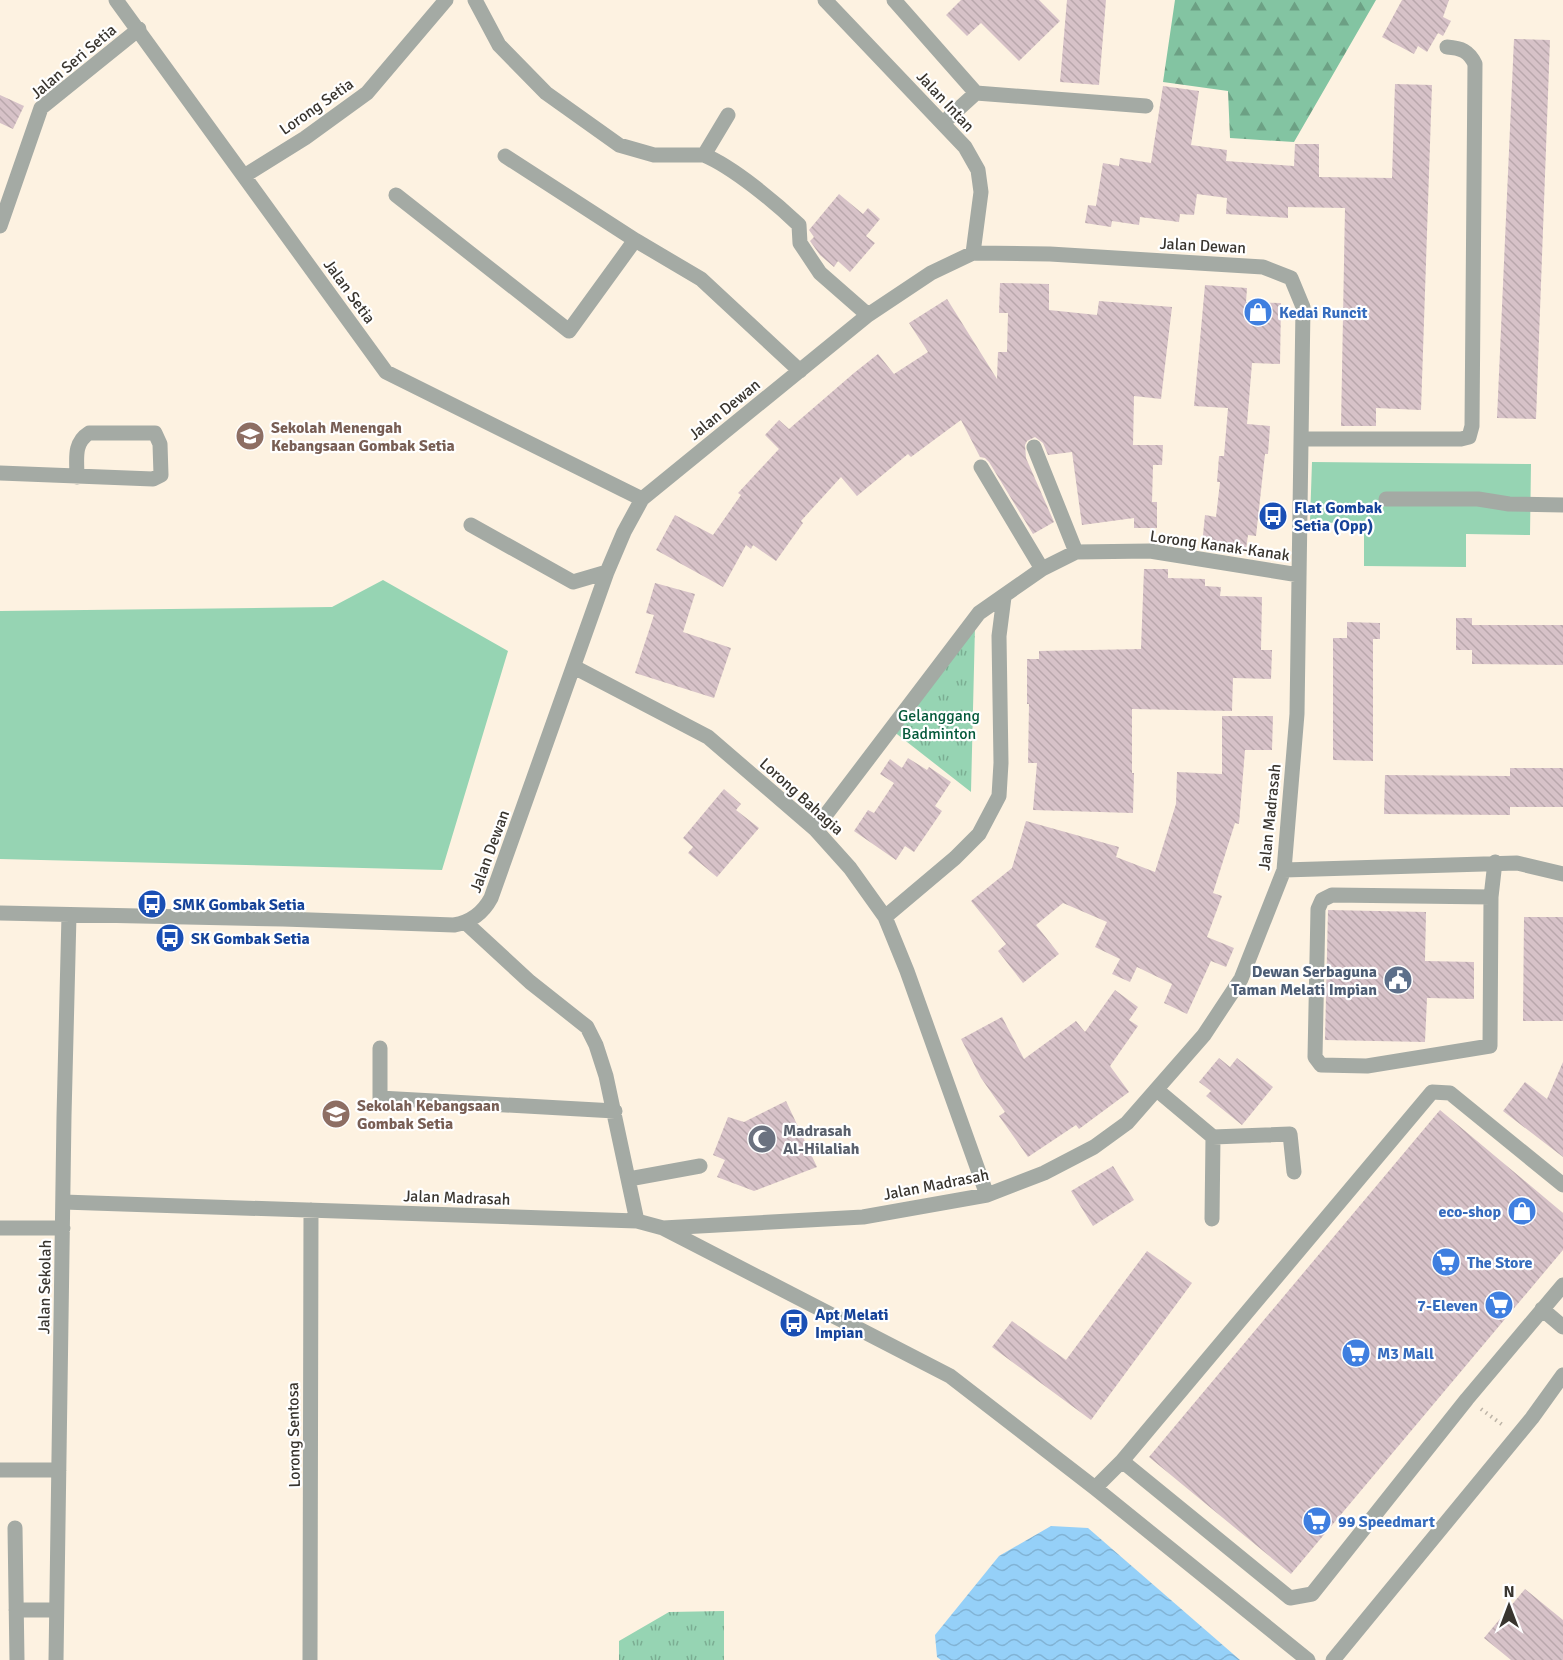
<svg xmlns="http://www.w3.org/2000/svg" width="1563" height="1660" font-family="Signika,sans-serif">
  <defs>
    <pattern id="forest-firs" width="22" height="20" patternUnits="userSpaceOnUse" patternTransform="scale(1.5)"><rect width="22" height="20" fill="#83c4a2"/><path d="M5 1l3.5 6h-7zM16 11l3.5 6h-7z" fill="#6ca084"/></pattern>
    <pattern id="park-tufts" width="24" height="20" patternUnits="userSpaceOnUse" patternTransform="scale(1.5)"><rect width="24" height="20" fill="#96d4b3"/><path d="M3 7l-1-3M5 7V3M7 7l1-3M15 17l-1-3M17 17v-4M19 17l1-3" fill="none" stroke="#7bad92"/></pattern>
    <pattern id="water-waves" width="16" height="10" patternUnits="userSpaceOnUse" patternTransform="scale(1.5)"><rect width="16" height="10" fill="#95d0f8"/><path d="M0 5q4-4 8 0t8 0" fill="none" stroke="#81b3d5"/></pattern>
    <pattern id="building-back-hatch" width="6" height="6" patternUnits="userSpaceOnUse" patternTransform="scale(1.5)"><rect width="6" height="6" fill="#d7c2c8"/><path d="M-1 5l2 2M0 0l6 6M5-1l2 2" fill="none" stroke="#b9a7ac"/></pattern>
  </defs>
  <rect width="100%" height="100%" fill="#fdf2e1"/>
  <!-- green -->
  <path fill="#96d4b3" d="M1312 462 1531 464 1530 535 1466 534V567L1364 566V524L1310 522Z
    M383 580 508 651 442 870 0 859V611L332 607Z"/>
  <!-- forest -->
  <path fill="url(#forest-firs)" d="M1175 0H1376L1294 142 1230 138 1228 91 1163 82Z"/>
  <!-- park -->
  <path fill="url(#park-tufts)" d="M975 626 971 792 893 731Z
    M724 1611V1660H619V1641L669 1612Z"/>
  <!-- water -->
  <path fill="url(#water-waves)" d="M1051 1526 1088 1528 1240 1660H941L937 1657 935 1635 999 1556Z"/>
  <!-- building -->
  <path fill="url(#building-back-hatch)" d="M961 0H1039L1060 21 1019 61 981 23 967 36 946 15Z
    M1067 0H1106L1099 85 1060 82Z
    M1402 0H1449L1443 17 1451 21 1443 36 1438 33 1427 52 1418 46 1414 54 1382 37Z
    M1514 39 1550 40 1536 419 1497 418Z
    M1395 84 1432 85 1421 410 1376 408V426H1341L1345 208 1288 207V218L1226 214 1227 198 1197 194 1194 215 1180 214 1179 222 1140 217 1139 225 1112 221 1111 227 1085 223 1088 205 1096 206 1103 163 1119 166 1120 158 1151 163 1163 86 1199 91 1191 145 1227 150 1226 161 1294 166 1295 144H1319V177L1392 178Z
    M0 95 24 106 13 129 0 123Z
    M839 194 863 214 868 208 880 219 866 236 875 243 850 272 838 261 834 267 820 255 810 241 814 237 809 230Z
    M1000 283 1049 284V310L1097 315 1099 301 1172 307 1161 399 1134 396 1133 445H1163L1162 465H1153L1152 502H1157V528H1134V518L1082 525 1072 452 1048 455 1043 443 1035 437 1027 441 1025 445 1026 458 1054 522 1033 534 989 462 985 458 980 457 961 420 911 457 908 454 857 496 841 477 801 521 803 523 776 561 753 545 751 549 746 545 723 587 656 550 675 515 713 535 741 495 738 493 779 449 765 435 779 420 789 429 854 373 878 354 894 374 928 352 909 323 947 299 997 379 998 352H1007L1008 313H999Z
    M1205 285 1247 288 1246 302 1281 303 1280 364 1252 363 1247 424 1270 426 1268 454H1265L1256 536 1248 535 1246 549 1202 545 1205 515 1216 517 1220 482H1217L1219 456H1224L1228 408 1194 406Z
    M1144 569H1168V578L1205 579V586L1221 587 1220 596 1262 597 1261 650H1272L1271 679 1233 678 1232 711 1132 709V773H1134L1133 813 1033 810 1037 763H1028L1029 704H1027V659H1039V651L1141 649Z
    M655 583 695 594 683 632 731 648 714 698 635 673 654 615 646 613Z
    M1456 618H1472V625H1563V665L1472 664V650H1456Z
    M1347 622 1380 623V639H1373V761L1333 760V638H1347Z
    M1222 716H1273L1272 750H1245L1239 824 1235 823 1213 893 1222 896 1207 937 1234 948 1226 967 1211 961 1187 1014 1164 1003 1172 984 1137 967 1130 982 1112 974 1120 959 1095 947 1107 922 1063 903 1036 925 1059 954 1023 983 998 951 1006 944 971 901 1012 868 1026 821 1119 847 1116 857 1155 872 1176 804 1177 772 1222 774Z
    M908 758 927 770 929 767 951 782 935 806 942 811 914 852 905 846 896 860 854 831 868 810 874 813 894 783 880 774 890 759 902 768Z
    M1510 768H1563V807H1510V815L1384 814 1385 775 1510 776Z
    M724 789 741 804 736 810 759 828 717 877 688 853 693 847 683 838Z
    M1328 910 1426 912 1425 961 1474 962V999L1427 998 1425 1042 1325 1040Z
    M1524 917H1563V1021H1523Z
    M1115 990 1138 1007 1129 1020 1138 1026 1110 1066 1129 1092 1079 1129 1076 1125 1028 1157 999 1116 1005 1112 981 1078 961 1039 1002 1017 1024 1059 1076 1021 1085 1032Z
    M1219 1058 1230 1067 1237 1058 1273 1087 1242 1125 1206 1096 1211 1091 1199 1082Z
    M1563 1062V1157L1503 1111 1525 1082 1547 1099Z
    M786 1101 817 1167 754 1191 717 1177 725 1160 713 1155 728 1117 744 1122Z
    M1440 1110 1563 1213V1250L1291 1574 1149 1457Z
    M1113 1166 1134 1200 1093 1226 1071 1191Z
    M1147 1251 1192 1283 1091 1420 992 1347 1012 1321 1066 1360Z
    M1525 1589 1563 1620V1660H1511L1484 1638Z"/>
  <g fill="none" stroke-linecap="round" stroke-linejoin="round">
    <!-- path -->
    <path stroke="#bdb4a7" stroke-width="4" stroke-dasharray="1.5 4.5" stroke-linecap="butt" d="M1481 1409 1504 1426"/>
    <!-- minor -->
    <path stroke="#a4aaa4" stroke-width="15" d="M116 0 386 372 642 499
      M475 0 499 45 546 93 619 145 654 155H704
      M825 0 965 147 978 170 981 192 973 253
      M894 0 976 93 1146 106
      M728 115 704 155C733 167 776 203 799 225L800 243 820 273 868 315
      M943 123 976 93
      M505 156 635 240
      M244 176 305 138 367 93 446 0
      M396 195 569 331 635 240 701 279 800 371
      M0 226 41 108 139 29
      M1301 439H1461L1469 437 1472 426 1475 64C1469 51 1461 48 1447 47
      M1034 447 1076 552
      M981 467 1042 569
      M0 473 153 479 161 475 160 444 155 433H89C73 443 77 460 77 477
      M1386 499H1478L1509 504 1563 505
      M471 525 573 582 607 572
      M574 667 708 737 815 829 850 868 885 917 907 971 987 1195
      M815 829 979 613 1042 569 1076 552 1150 551 1299 575
      M1284 870 1517 863 1563 874
      M1491 897 1332 895 1322 900 1318 909 1315 1057 1321 1065 1367 1066 1490 1046 1491 897 1495 862
      M0 913 283 919 454 925C471 922 483 913 491 898L607 572 624 532 642 499 868 315 931 273 973 253 1050 254 1263 267 1291 278 1303 307 1297 714 1284 870 1241 979 1204 1035 1127 1123 1094 1147 1044 1173 987 1195 863 1217 663 1228 637 1221 63 1202
      M885 917 955 858 979 834 999 796 1001 763 999 636 1004 597
      M466 923 530 982 587 1027 596 1045 606 1076 637 1221
      M380 1048V1098L615 1111
      M1157 1090 1213 1137 1212 1219
      M1213 1137 1290 1134 1294 1172
      M629 1179 700 1166
      M0 1228H63
      M663 1228 950 1376 1095 1488 1308 1660
      M1542 1309 1563 1327
      M1122 1461 1290 1598 1312 1594 1467 1399 1563 1285
      M0 1470H59
      M1095 1488 1122 1461 1432 1092 1450 1093 1563 1185
      M15 1528 17 1660
      M16 1610H56
      M56 1660 64 1116 69 915
      M310 1660 311 1210
      M1333 1660 1532 1418 1563 1375"/>
  </g>
  <!-- icons -->
  <defs>
    <g id="shop-disc" transform="scale(1.5)"><circle r="9.5" fill="#3f7fe0" stroke="#fff"/><path d="M-5-2.5h2.3a2.7 3.5 0 0 1 5.4 0H5L5.5 6h-11ZM-1.5-2.5h3a1.5 2.3 0 0 0-3 0Z" fill="#fff"/></g>
    <g id="school-disc" transform="scale(1.5)"><circle r="9.5" fill="#8d6e63" stroke="#fff"/><path d="M0-5L7-2L0 1L-7-2ZM-4 1L0 2.5L4 1V4Q0 6-4 4Z" fill="#fff"/></g>
    <g id="bus-disc" transform="scale(1.5)"><circle r="9.5" fill="#1a4fb4" stroke="#fff"/><path d="M-5-6H5V4H4V6H2V4H-2V6H-4V4H-5ZM-3.5-4V0h7V-4ZM-3.5 1.2v1.5H-2V1.2ZM2 1.2v1.5H3.5V1.2Z" fill="#fff"/></g>
    <g id="civic-disc" transform="scale(1.5)"><circle r="9.5" fill="#5c6f8a" stroke="#fff"/><path d="M-.6-6.5H3V-4.5H.6V-3L4-1V1h2V6H-6V1h2V-1L-.6-3ZM-1.2 2.5V6h2.4V2.5Z" fill="#fff"/></g>
    <g id="mosque-disc" transform="scale(1.5)"><circle r="9.5" fill="#6b7280" stroke="#fff"/><path d="M3.5-4.9A6 6 0 1 0 3.5 4.9A5 5 0 1 1 3.5-4.9Z" fill="#fff"/></g>
    <g id="supermarket-disc" transform="scale(1.5)"><circle r="9.5" fill="#3f7fe0" stroke="#fff"/><path d="M-6-5.5h2.5l.6 2H6L4.5 2H-2.5L-4.4-4H-6ZM-1.5 3.2a1.3 1.3 0 1 0 .1 0ZM3 3.2a1.3 1.3 0 1 0 .1 0Z" fill="#fff"/></g>
  </defs>
  <g fill-rule="evenodd">
    <use href="#shop-disc" x="1258" y="312"/>
    <use href="#school-disc" x="250" y="436"/>
    <use href="#bus-disc" x="1273" y="516"/>
    <use href="#bus-disc" x="152" y="904"/>
    <use href="#bus-disc" x="170" y="938"/>
    <use href="#civic-disc" x="1398" y="980"/>
    <use href="#school-disc" x="336" y="1114"/>
    <use href="#mosque-disc" x="762" y="1139"/>
    <use href="#shop-disc" x="1522" y="1211"/>
    <use href="#supermarket-disc" x="1446" y="1262"/>
    <use href="#supermarket-disc" x="1499" y="1305"/>
    <use href="#bus-disc" x="794" y="1323"/>
    <use href="#supermarket-disc" x="1356" y="1353"/>
    <use href="#supermarket-disc" x="1317" y="1521"/>
  </g>
  <g text-anchor="middle" stroke-width="4.5" stroke-linejoin="round" paint-order="stroke">
    <!-- street labels -->
    <g font-size="16" fill="#39352f" stroke="#fff">
      <text transform="translate(73 61) rotate(-40)" y="6">Jalan Seri Setia</text>
      <text transform="translate(946 101) rotate(47)" y="6">Jalan Intan</text>
      <text transform="translate(316 106) rotate(-35)" y="6">Lorong Setia</text>
      <text transform="translate(1203 245) rotate(3)" y="6">Jalan Dewan</text>
      <text transform="translate(350 291) rotate(54)" y="6">Jalan Setia</text>
      <text transform="translate(724 409) rotate(-39)" y="6">Jalan Dewan</text>
      <text transform="translate(1220 545) rotate(8)" y="6">Lorong Kanak-Kanak</text>
      <text transform="translate(802 796) rotate(42)" y="6">Lorong Bahagia</text>
      <text transform="translate(1269 817) rotate(-84)" y="6">Jalan Madrasah</text>
      <text transform="translate(489 851) rotate(-70)" y="6">Jalan Dewan</text>
      <text transform="translate(936 1184) rotate(-11)" y="6">Jalan Madrasah</text>
      <text transform="translate(457 1197) rotate(2)" y="6">Jalan Madrasah</text>
      <text transform="translate(44 1287) rotate(-89)" y="6">Jalan Sekolah</text>
      <text transform="translate(293 1435) rotate(-91)" y="6">Lorong Sentosa</text>
    </g>
    <!-- shop labels -->
    <g font-size="16" font-weight="bold" fill="#366cbe" stroke="#fff" text-anchor="start">
      <text x="1279" y="318">Kedai Runcit</text>
      <text x="1501" y="1217" text-anchor="end">eco-shop</text>
      <text x="1467" y="1268">The Store</text>
      <text x="1478" y="1311" text-anchor="end">7-Eleven</text>
      <text x="1377" y="1359">M3 Mall</text>
      <text x="1338" y="1527">99 Speedmart</text>
    </g>
    <!-- education labels -->
    <g font-size="16" font-weight="bold" fill="#785e54" stroke="#fff" text-anchor="start">
      <text x="271" y="433">Sekolah Menengah<tspan x="271" dy="18">Kebangsaan Gombak Setia</tspan></text>
      <text x="357" y="1111">Sekolah Kebangsaan<tspan x="357" dy="18">Gombak Setia</tspan></text>
    </g>
    <!-- transit labels -->
    <g font-size="16" font-weight="bold" fill="#164399" stroke="#fff" text-anchor="start">
      <text x="1294" y="513">Flat Gombak<tspan x="1294" dy="18">Setia (Opp)</tspan></text>
      <text x="173" y="910">SMK Gombak Setia</text>
      <text x="191" y="944">SK Gombak Setia</text>
      <text x="815" y="1320">Apt Melati<tspan x="815" dy="18">Impian</tspan></text>
    </g>
    <!-- park labels -->
    <g font-size="16" fill="#04593a" stroke="#fff">
      <text x="939" y="721">Gelanggang<tspan x="939" dy="18">Badminton</tspan></text>
    </g>
    <!-- service labels -->
    <g font-size="16" font-weight="bold" fill="#4e5e75" stroke="#fff" text-anchor="end">
      <text x="1377" y="977">Dewan Serbaguna<tspan x="1377" dy="18">Taman Melati Impian</tspan></text>
    </g>
    <!-- worship labels -->
    <g font-size="16" font-weight="bold" fill="#5b616d" stroke="#fff" text-anchor="start">
      <text x="783" y="1136">Madrasah<tspan x="783" dy="18">Al-Hilaliah</tspan></text>
    </g>
  </g>
  <!-- north arrow -->
  <g transform="translate(1509 1606)" stroke="#ffffff" stroke-width="4.5" paint-order="stroke">
  <path d="M0-4.5L10 22L0 15L-10 22Z" fill="#39352f"/>
  <text y="-9" font-size="16" font-weight="bold" text-anchor="middle" fill="#39352f">N</text>
  </g>
</svg>
